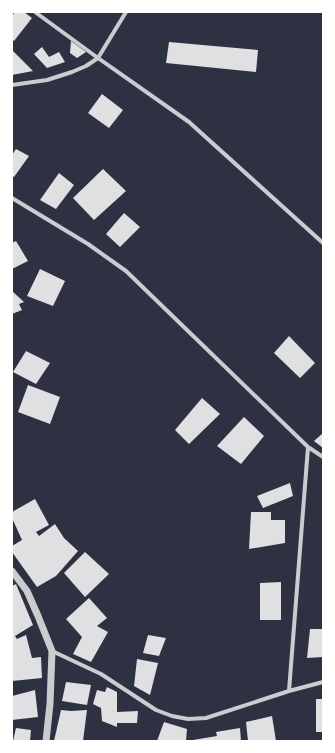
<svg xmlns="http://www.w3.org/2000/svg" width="335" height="753" font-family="Barlow,sans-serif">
  <rect width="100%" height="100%" fill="#2d3142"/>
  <!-- building -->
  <path fill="#e0e0e3" d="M15 12H24L32 18 14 41 12 39V16Z
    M71 41 86 52 77 58 70 53Z
    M169 42 258 50 256 72 166 63Z
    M42 47 49 57 59 52 65 62 47 68 34 54Z
    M12 50 33 71 12 75Z
    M102 94 123 110 109 128 88 113Z
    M16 149 29 156 14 177 12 176V155Z
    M103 169 126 191 94 220 73 198Z
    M59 173 74 185 56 209 40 200Z
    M124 213 140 227 120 247 106 234Z
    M16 241 28 261 12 269V243Z
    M40 269 65 281 53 306 27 296Z
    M12 291 24 302 19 304 22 310 12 314Z
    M289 336 315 363 300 378 274 353Z
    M26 351 50 363 36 384 13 372Z
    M28 385 60 397 50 424 18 412Z
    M202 398 220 414 189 444 175 430Z
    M244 417 264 436 241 464 217 446Z
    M323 433V448L314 441Z
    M290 483 293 496 263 508 257 496Z
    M35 499 49 525 36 532 39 536 55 524 64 538 78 551 56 576 37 587 12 552V546L22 540 12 518V512Z
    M251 512H271V520H285V543L249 549Z
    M85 552 109 574 85 597 64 573Z
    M281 582V620H260V583Z
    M16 584 33 625 15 636 17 639 26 635 32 658 41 657 42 678 12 681V586Z
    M89 598 107 618 97 626 108 632 91 662 73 654 82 637 66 619Z
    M310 629H323V657L307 658Z
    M148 635 166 638 159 656 143 653Z
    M137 659 158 663 150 695 134 686Z
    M66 682 91 685 87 705 62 701Z
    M107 687 117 692V712L138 711 137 723H117V727L102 721 101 708 93 704 97 690 105 692Z
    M35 690 38 717 12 720V696Z
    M316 699H323V732H316Z
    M61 710 71 711 87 710 83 741H54Z
    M272 716 276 741H248L246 722Z
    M164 722 187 729 186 741H157Z
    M16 728 31 730 30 741H13Z
    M240 728 241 741H193V740L217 736 216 732Z"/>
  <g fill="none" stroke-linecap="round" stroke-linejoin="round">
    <!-- minor -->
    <path stroke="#caccd0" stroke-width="4" d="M35 12 98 58 189 122 323 243
      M12 85 47 80 72 72 86 66 98 58 126 12
      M12 198 88 244 126 271 308 447 323 457
      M52 651 101 674 156 710 172 716 188 719 206 718 289 691 323 682
      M289 691 308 447"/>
    <!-- tertiary -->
    <path stroke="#caccd0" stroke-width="7" d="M12 571 27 591 38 616 52 651 50 704 46 741"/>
  </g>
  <!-- border -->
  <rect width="335" height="753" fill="none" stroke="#ffffff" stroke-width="26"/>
</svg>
